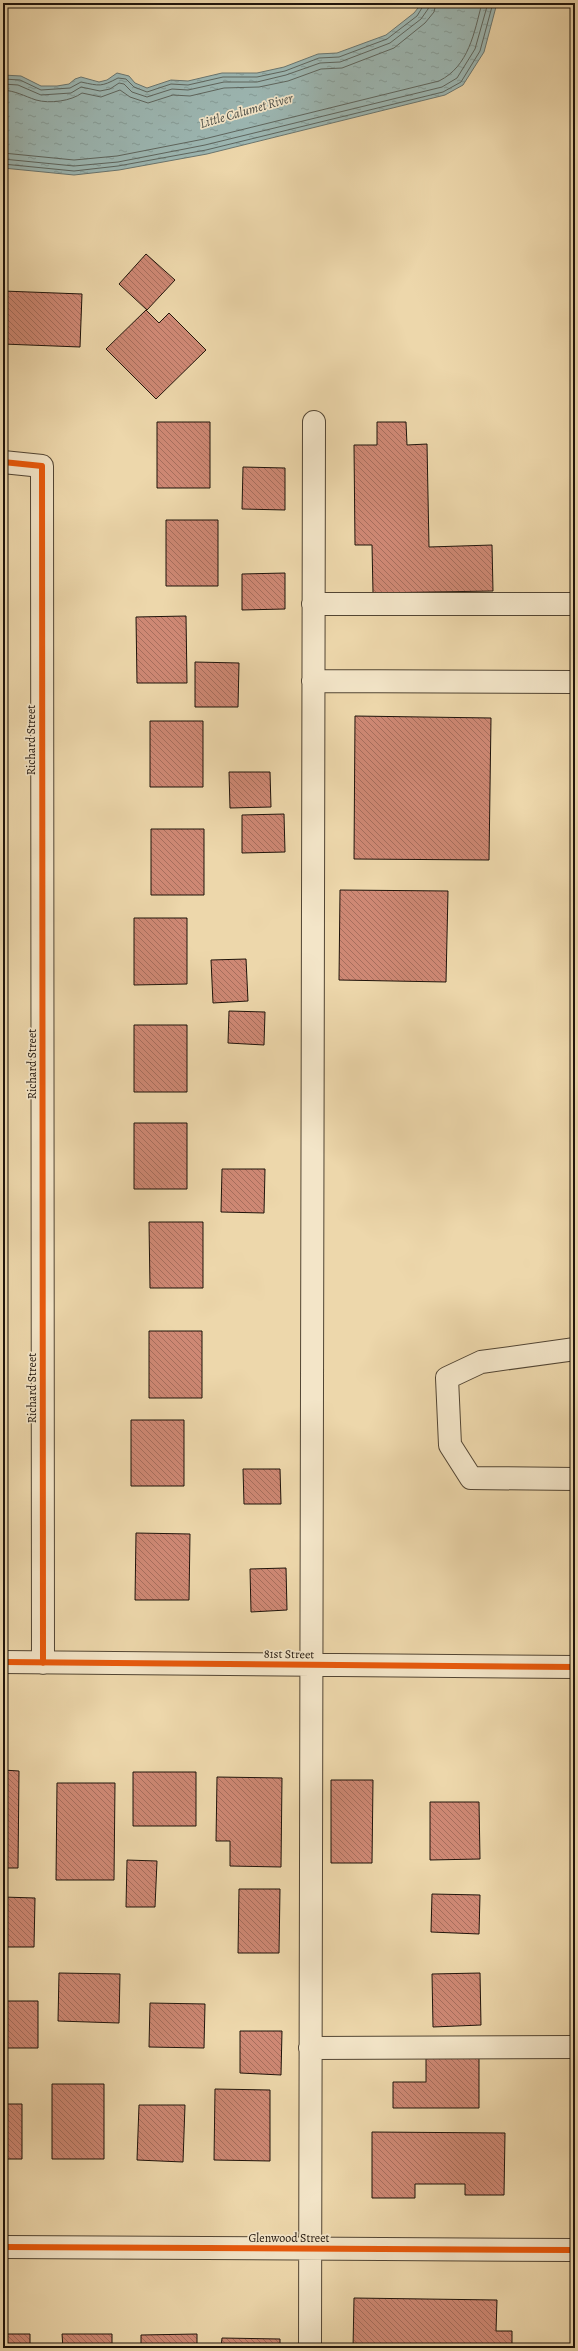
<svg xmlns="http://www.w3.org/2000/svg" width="578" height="2351" font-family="Alegreya,serif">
  <defs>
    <pattern id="water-ripples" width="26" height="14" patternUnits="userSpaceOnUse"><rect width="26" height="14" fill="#9cb7b3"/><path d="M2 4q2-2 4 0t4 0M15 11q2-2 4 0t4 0" fill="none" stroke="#869c99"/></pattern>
    <pattern id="building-back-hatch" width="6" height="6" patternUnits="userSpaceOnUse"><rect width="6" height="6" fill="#ce8874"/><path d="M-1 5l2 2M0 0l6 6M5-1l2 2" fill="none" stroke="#a76e5d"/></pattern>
  </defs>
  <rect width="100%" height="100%" fill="#edd7ab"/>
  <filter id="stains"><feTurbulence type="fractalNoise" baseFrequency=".005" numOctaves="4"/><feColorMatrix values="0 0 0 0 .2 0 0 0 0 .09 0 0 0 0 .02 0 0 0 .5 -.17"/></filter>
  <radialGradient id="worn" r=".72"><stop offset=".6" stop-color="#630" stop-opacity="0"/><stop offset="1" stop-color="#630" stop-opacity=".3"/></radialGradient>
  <!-- water -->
  <path fill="url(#water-ripples)" stroke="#6a7670" d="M422 3H497L484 52 463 85 445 95 207 154 119 170 74 175 3 168V75L21 76 41 86H57L69 84 75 79 81 77 99 82 107 80 117 73 129 76 135 83 147 88 171 80 188 81 222 73H257L284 67 318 54 337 53 386 35 414 13Z"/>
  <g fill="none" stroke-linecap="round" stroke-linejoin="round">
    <!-- shore -->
    <path stroke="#5e665f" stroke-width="1" d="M3 79 20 80 41 90 70 88 81 82C100 86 101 87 118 78L126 79 134 87 147 92 171 84 188 85 223 77H257L285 71 319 58 339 57 387 39 417 16 425 3
      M3 84 18 85 41 95 71 93 81 87 100 91 110 89 119 83 124 84 132 92 147 97 172 89 188 90 224 82H257L286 75 320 63 340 62 390 43 421 19 428 9 430 3
      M3 90C16 91 24 96 36 100 50 104 71 101 82 93L101 97 120 90 130 97 148 103 173 95 190 96 224 88 259 87 288 81 321 69 342 68 394 48 425 23 434 12 436 3
      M3 153 74 160 117 156 204 139 439 81C469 66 474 33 482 3
      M3 159 74 166 118 162 205 145 442 87 457 78 475 49 488 3
      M3 164 74 171 118 166 206 150 443 92 461 82 480 51 493 3"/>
  </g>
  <!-- building -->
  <path fill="url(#building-back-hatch)" stroke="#1f140b" d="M146 254 175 280 147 310 119 284Z
    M3 291 82 294 80 347 3 344Z
    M146 310 159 323 169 313 206 350 156 399 106 349Z
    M157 422H210V488H157Z
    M377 422H406L407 445 427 444 429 547 492 545 493 591 373 593 372 545H355L354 445H377Z
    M243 467 285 468V510L242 509Z
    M166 520H218V586H166Z
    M285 573V609L242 610V574Z
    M186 616 187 683H137L136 617Z
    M195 662 239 663 238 707H195Z
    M355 716 491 718 489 860 354 859Z
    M150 721H203V787H150Z
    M229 772H270L271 807 230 808Z
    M284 814 285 852 242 853V815Z
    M151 829H204V895H151Z
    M340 890 448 891 446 982 339 980Z
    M134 918H187V984L134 985Z
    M246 959 248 1001 213 1003 211 960Z
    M229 1011 265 1012 264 1045 228 1043Z
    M134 1025H187V1092H134Z
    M134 1123H187V1189H134Z
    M222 1169H265L264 1213 221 1212Z
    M149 1222H203V1288H150Z
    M149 1331H202V1398H149Z
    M131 1420H184V1486H131Z
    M243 1469H280L281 1504H244Z
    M136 1533 190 1534 189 1600H135Z
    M286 1568 287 1610 251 1612 250 1569Z
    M3 1770 19 1771 18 1868H3Z
    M133 1772H196V1826H133Z
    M217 1777 282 1778 281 1867 230 1866V1841H216Z
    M331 1780H373L372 1863H331Z
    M57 1783H115L114 1880H56Z
    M430 1802H479L480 1859 430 1860Z
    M127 1860 157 1861 155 1907H126Z
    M239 1889H280L279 1953H238Z
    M432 1894 480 1895 479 1934 431 1932Z
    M3 1897 35 1898 34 1947H3Z
    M59 1973 120 1974 119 2023 58 2021Z
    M480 1973 481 2025 433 2027 432 1974Z
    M3 2001H38V2048H3Z
    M150 2003 205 2004 204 2048 149 2047Z
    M240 2031H282L281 2075 240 2073Z
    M426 2056H479V2108H393V2082H426Z
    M52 2084H104V2159H52Z
    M215 2089 270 2090V2161L214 2160Z
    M3 2104H22V2159H3Z
    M139 2105H185L183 2162 137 2160Z
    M372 2132 505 2133 504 2195H465V2184H415V2198H372Z
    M354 2298 497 2300 496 2331H512V2348H353Z
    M3 2334H30V2348H3Z
    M62 2334H112V2348H63Z
    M197 2334V2348H141V2335Z
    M222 2338 280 2339V2348H221Z"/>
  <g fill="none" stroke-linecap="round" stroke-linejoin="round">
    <!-- minor casing -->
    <g stroke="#524533" stroke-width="24">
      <path id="minor" d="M3 462 42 466 43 1663
        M313 604H575
        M313 681 575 682
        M575 1349 481 1362 447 1378 450 1445 471 1478 575 1479
        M3 1662 575 1667
        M310 2048 575 2047
        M3 2247 575 2250
        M310 2348 314 422"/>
    </g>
    <!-- minor -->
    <use href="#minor" stroke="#f3e5c8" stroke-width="22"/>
    <!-- cycleway casing -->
    <g stroke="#f3e5c8" stroke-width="8">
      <path id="cycleway" d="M3 462 42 466 43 1663
        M3 1662 575 1667
        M3 2247 575 2250"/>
    </g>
    <!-- cycleway -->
    <use href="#cycleway" stroke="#e8590c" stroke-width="6"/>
  </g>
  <g text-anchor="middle" stroke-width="3.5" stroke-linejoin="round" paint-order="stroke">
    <!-- street labels -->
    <g font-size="12" fill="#1f140b" stroke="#f3e5c8">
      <text transform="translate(31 740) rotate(-90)" y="4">Richard Street</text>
      <text transform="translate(32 1064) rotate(-90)" y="4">Richard Street</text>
      <text transform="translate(32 1388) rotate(-90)" y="4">Richard Street</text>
      <text transform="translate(289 1654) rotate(1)" y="4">81st Street</text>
      <text x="289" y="2242">Glenwood Street</text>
    </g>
    <!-- water labels -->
    <g font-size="13" font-style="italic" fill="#4b4d46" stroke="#f3e5c8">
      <text transform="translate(246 110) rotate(-16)" y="5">Little Calumet River</text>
    </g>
  </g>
  <!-- margin -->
  <rect width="578" height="2351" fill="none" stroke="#edd7ab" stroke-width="16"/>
  <rect x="4" y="4" width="570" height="2343" fill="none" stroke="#1f140b" stroke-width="2"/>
  <rect x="8" y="8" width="562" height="2335" fill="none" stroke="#1f140b"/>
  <rect width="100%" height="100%" filter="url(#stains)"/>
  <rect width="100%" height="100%" fill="url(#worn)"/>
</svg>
